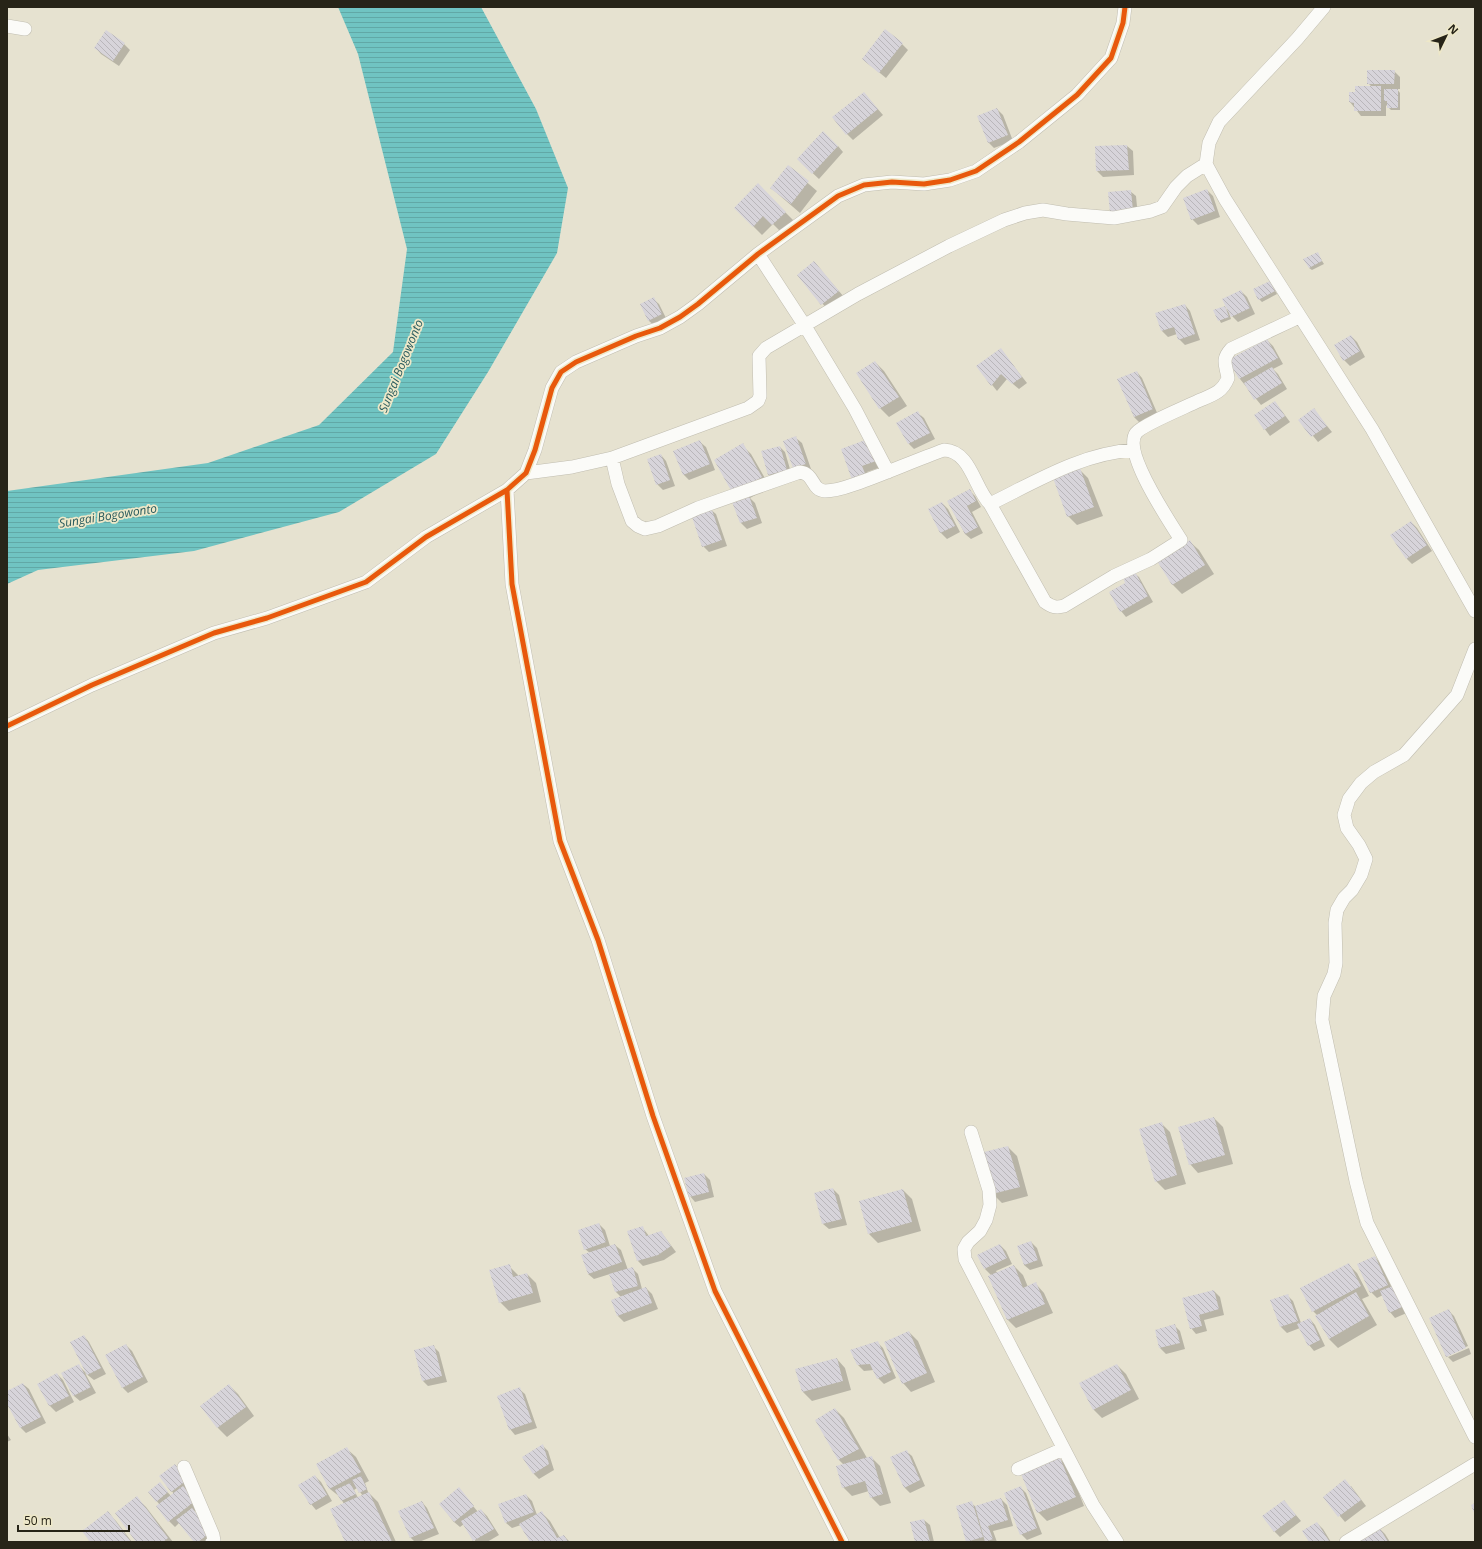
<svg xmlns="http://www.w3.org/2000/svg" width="1482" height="1549" font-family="'Open Sans',sans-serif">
  <defs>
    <pattern id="water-rules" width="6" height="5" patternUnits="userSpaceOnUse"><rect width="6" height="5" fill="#70c4c2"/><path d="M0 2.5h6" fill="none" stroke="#61a8a6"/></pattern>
    <pattern id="building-back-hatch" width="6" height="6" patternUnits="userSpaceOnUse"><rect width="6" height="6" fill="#d7d4da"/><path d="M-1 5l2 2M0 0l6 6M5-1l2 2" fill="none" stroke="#b9b6ba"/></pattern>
  </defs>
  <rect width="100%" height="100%" fill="#e6e2d0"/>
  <!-- water -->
  <path fill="url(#water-rules)" d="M338 7H481L536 109 568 188 557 253 488 372 436 454 339 512 194 551 38 570 7 584V491L208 463 319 425 393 352 407 249 358 54Z"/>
  <!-- shadow -->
  <path fill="#0003" fill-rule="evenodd" d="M124 44 130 50 119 66 101 54 96 48Z
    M902 44 908 50 886 78 869 64Z
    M1394 71 1400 77V89H1397L1400 93V110H1391L1386 105V116H1361L1350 102 1356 93 1372 87 1368 83Z
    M864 93 883 115 853 140 847 134Z
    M997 109 1003 115 1013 141 994 148 989 143Z
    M838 146 843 152 819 179 804 165Z
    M1127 146 1133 151 1134 175 1103 177 1097 171Z
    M788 166 817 191 800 213 771 188Z
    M758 185 794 221 782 233 773 224 762 235 735 208Z
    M1207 190 1213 196 1220 217 1198 225 1192 219Z
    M1130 191 1136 196 1138 217 1117 219Z
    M1317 253 1324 264 1312 270 1309 268Z
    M814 262 844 297 828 310 798 275Z
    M1270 282 1277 294 1262 302 1259 299Z
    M1241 291 1247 297 1255 314 1238 322 1229 313 1231 319 1221 323 1215 311 1224 307 1229 312Z
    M653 299 659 304 667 320 655 326 649 321 641 305Z
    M1185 305 1190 311 1200 340 1185 345 1179 339 1177 334 1168 337 1162 331 1156 314Z
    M1351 336 1357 342 1365 357 1350 366 1344 360Z
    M1267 340 1273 346 1283 364 1273 369 1278 374 1287 389 1261 405 1240 379 1230 360Z
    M1001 350 1027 383 1019 389 1007 379 997 391 977 366Z
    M875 362 884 371 907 406 889 417 880 408Z
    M1137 372 1142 378 1158 415 1140 423 1134 417 1119 379Z
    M1275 402 1290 422 1270 436 1255 416Z
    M1314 410 1332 432 1318 442 1300 420Z
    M918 413 924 418 935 439 914 449 909 444 898 424Z
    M796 438 802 443 811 469 799 474Z
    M868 440 881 467 867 472 871 481 853 480Z
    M700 442 706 447 715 470 689 480 683 474Z
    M742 445 751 454 770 487 750 498 755 503 762 523 747 529 741 523 734 502Z
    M780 447 785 452 792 476 774 481 769 475Z
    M661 455 666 461 675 486 663 490 657 484Z
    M1079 469 1088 478 1103 516 1077 525 1068 516Z
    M969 490 975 496 981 507 972 512 983 533 971 539 965 534 948 501Z
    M942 503 948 509 960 532 947 539 941 533 929 510Z
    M710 509 716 514 727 546 709 552 703 546Z
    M1411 522 1417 528 1432 551 1412 564 1407 559Z
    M1190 542 1199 550 1214 574 1182 594 1173 585 1158 561Z
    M1133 572 1139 577 1153 602 1126 617 1121 611 1126 583Z
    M1214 1118 1223 1127 1233 1164 1198 1173 1190 1164Z
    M1161 1123 1170 1132 1186 1184 1165 1190 1156 1181Z
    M1008 1147 1017 1156 1028 1196 1002 1203 993 1194Z
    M704 1174 710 1180 714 1197 695 1202 690 1196Z
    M833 1189 839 1195 847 1225 829 1229 823 1224Z
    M903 1190 912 1199 921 1231 878 1243 869 1234Z
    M599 1224 605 1230 610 1246 615 1245 621 1250 628 1270 632 1268 638 1274 642 1289 646 1288 652 1294 658 1309 624 1322 618 1316 612 1300 621 1297 615 1291 610 1274 594 1279 588 1274 590 1253 585 1249Z
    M642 1227 649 1236 661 1232 676 1252 664 1260 643 1266 638 1261Z
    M1031 1242 1037 1248 1043 1266 1030 1270 1024 1265Z
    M1000 1245 1006 1251 1012 1264 996 1271 997 1273 1014 1266 1023 1275 1028 1287 1036 1284 1044 1293 1053 1313 1016 1328 1007 1319 992 1276 985 1269Z
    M1375 1257 1380 1263 1392 1288 1409 1312 1395 1318 1390 1312 1383 1295 1377 1298 1371 1292Z
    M1348 1264 1357 1273 1369 1296 1362 1299 1377 1325 1338 1348 1329 1339 1317 1315 1313 1311Z
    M509 1266 519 1276 527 1274 536 1283 541 1302 509 1311 500 1302Z
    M1214 1291 1220 1297 1224 1315 1204 1320 1207 1331 1196 1334 1191 1328Z
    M1287 1295 1293 1301 1301 1323 1310 1319 1315 1325 1325 1346 1314 1351 1309 1345 1300 1328 1287 1333 1281 1327 1271 1301Z
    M1448 1310 1454 1316 1468 1346 1448 1355V1357L1469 1348 1471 1354 1453 1362 1447 1356Z
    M1174 1325 1180 1331 1185 1349 1166 1354 1160 1348 1156 1330Z
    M909 1332 918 1341 935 1382 911 1392 903 1383Z
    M84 1336 89 1342 106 1374 94 1380 85 1373 96 1393 80 1401 74 1396 62 1373 78 1365 86 1373Z
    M877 1342 883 1348 896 1378 884 1384 878 1378 874 1370 864 1371 858 1365Z
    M126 1345 132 1351 148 1382 128 1393 122 1387Z
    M433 1346 439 1352 447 1382 428 1386 423 1381Z
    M837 1359 845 1368 851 1390 812 1401 803 1392Z
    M1117 1365 1126 1374 1139 1399 1102 1418 1093 1409Z
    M57 1374 63 1380 74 1402 56 1412 50 1406 39 1384Z
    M23 1384 29 1389 46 1423 26 1433 20 1427 7 1402V1392Z
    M229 1385 238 1394 254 1416 227 1437 218 1428 201 1406Z
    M519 1389 525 1394 537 1428 515 1435 510 1429Z
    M835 1409 844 1418 867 1458 871 1457 880 1466 891 1503 880 1506 871 1497 869 1491 852 1496 843 1487 844 1465 839 1460 816 1420Z
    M7 1434 11 1440 7 1442Z
    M543 1446 548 1451 554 1470 539 1479 533 1473Z
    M347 1449 356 1457 369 1481 365 1483 368 1492 378 1502 396 1542H346L344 1504 340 1497 330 1489 317 1465ZM357 1488 363 1496 358 1498 354 1490Z
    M906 1451 912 1456 925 1486 910 1493 904 1487Z
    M1060 1459 1069 1468 1084 1506 1047 1521 1038 1512Z
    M175 1466 192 1486 186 1491 199 1507 194 1512 211 1542H195L179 1523 175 1527 169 1521 160 1505 149 1492 162 1486 171 1496 174 1494 161 1477Z
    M315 1476 321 1482 332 1501 316 1510 311 1504Z
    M1351 1486 1366 1506 1345 1522 1324 1497Z
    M1020 1487 1026 1493 1042 1534 1027 1540 1021 1534Z
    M459 1489 478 1512 481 1510 487 1516 499 1535 487 1542H476L464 1524 460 1527 454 1522 440 1504Z
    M526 1495 532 1501 537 1515 541 1512 550 1521 560 1538 564 1536 570 1542H531L521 1525 512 1528 506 1523Z
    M137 1498 146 1507 173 1542H137Z
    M1001 1499 1007 1505 1013 1526 993 1531 997 1542H968L971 1503 976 1507Z
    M1284 1501 1301 1521 1280 1537 1274 1531Z
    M422 1502 427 1508 439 1534 419 1542H415L410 1537Z
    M108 1513 116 1521 132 1542H92Z
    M924 1520 930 1525 934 1542H916Z
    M1317 1523 1323 1529 1331 1542H1310Z
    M1379 1528 1385 1534 1390 1542H1358Z"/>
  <!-- building -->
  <path fill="url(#building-back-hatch)" d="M885 29 903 43 879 73 862 59Z
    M106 30 125 43 113 61 94 48Z
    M1367 70H1395L1394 84H1367Z
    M1355 86H1381V111H1354V103L1349 102V92H1355Z
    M1384 89H1398V108H1387V101H1384Z
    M864 92 878 109 846 135 832 117Z
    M997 108 1008 135 988 143 977 116Z
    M823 131 838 146 812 174 797 159Z
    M1127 145 1129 170 1096 171 1095 146Z
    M788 165 809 181 791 204 770 188Z
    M758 183 786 212 772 225 763 216 753 227 734 208Z
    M1207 189 1215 211 1191 220 1183 198Z
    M1131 190 1133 211 1110 213 1108 192Z
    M1318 252 1322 261 1309 268 1303 259Z
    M814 261 839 291 821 305 797 275Z
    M1270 281 1275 291 1258 300 1253 289Z
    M1241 290 1250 308 1231 317 1222 299Z
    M654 297 662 314 648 321 640 304Z
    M1185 304 1195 334 1178 340 1174 327 1161 331 1155 313Z
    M1225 306 1229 317 1218 321 1213 310Z
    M1351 335 1360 351 1343 361 1334 345Z
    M1267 339 1278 358 1239 379 1228 360Z
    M1001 348 1022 377 1012 384 1001 374 991 386 976 366Z
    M875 361 899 397 879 409 856 373Z
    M1272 367 1282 383 1254 400 1244 383Z
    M1137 371 1153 409 1134 417 1117 379Z
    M1275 401 1285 416 1264 430 1254 415Z
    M1314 408 1327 426 1311 437 1298 420Z
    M918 411 930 433 908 444 896 423Z
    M796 436 806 464 793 468 783 441Z
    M868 439 876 461 862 466 866 476 852 480 841 449Z
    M700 440 710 464 683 475 673 451Z
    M743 443 762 477 733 494 714 460Z
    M780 446 787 470 768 475 761 451Z
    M661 454 670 480 656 485 647 459Z
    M1080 468 1094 507 1067 517 1053 478Z
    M970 489 976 501 967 506 978 527 965 534 947 501Z
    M749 496 757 518 740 523 732 502Z
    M942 502 955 526 940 533 928 509Z
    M711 507 722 540 702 547 691 514Z
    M1411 521 1427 545 1406 559 1390 535Z
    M1190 540 1205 565 1172 585 1157 561Z
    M1134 570 1148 596 1120 612 1109 592 1125 583 1123 577Z
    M1214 1117 1225 1155 1189 1165 1178 1127Z
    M1162 1122 1177 1175 1155 1182 1139 1129Z
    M1008 1146 1020 1187 992 1194 980 1153Z
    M704 1173 709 1192 689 1197 684 1178Z
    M833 1188 842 1219 822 1224 814 1193Z
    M903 1189 912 1222 868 1234 859 1201Z
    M599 1223 606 1242 584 1250 578 1230Z
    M643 1226 646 1236 661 1231 671 1246 658 1255 637 1261 627 1231Z
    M1031 1241 1038 1260 1024 1265 1017 1246Z
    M615 1244 622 1262 588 1274 581 1255Z
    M1000 1244 1007 1258 984 1269 977 1255Z
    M1375 1256 1388 1285 1370 1293 1357 1264Z
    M1349 1263 1361 1286 1312 1312 1300 1288Z
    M510 1264 513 1277 527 1273 533 1293 499 1303 489 1270Z
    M1014 1265 1023 1288 1036 1282 1045 1304 1007 1320 988 1276Z
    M633 1267 638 1286 615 1292 609 1274Z
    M1395 1285 1404 1306 1389 1313 1380 1291Z
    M646 1287 652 1303 617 1316 611 1300Z
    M1214 1290 1219 1309 1199 1315 1202 1326 1190 1329 1182 1298Z
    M1356 1292 1369 1316 1329 1339 1315 1316Z
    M1288 1294 1298 1321 1280 1327 1270 1300Z
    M1449 1309 1466 1348 1446 1357 1429 1318Z
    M1310 1318 1320 1340 1308 1346 1297 1324Z
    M1175 1324 1180 1343 1159 1348 1155 1330Z
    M909 1331 927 1373 902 1384 884 1342Z
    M84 1335 101 1368 87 1375 70 1342Z
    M878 1341 891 1372 877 1379 870 1364 857 1365 850 1350Z
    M126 1344 143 1377 122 1388 105 1355Z
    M434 1345 442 1376 422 1381 414 1350Z
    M837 1358 843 1381 802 1392 795 1369Z
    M79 1364 91 1387 73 1396 61 1373Z
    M1117 1364 1131 1390 1093 1410 1079 1383Z
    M57 1373 69 1396 49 1406 37 1384Z
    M23 1383 41 1417 20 1428 7 1404V1391Z
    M229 1384 246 1407 217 1428 200 1406Z
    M520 1387 532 1422 509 1430 497 1396Z
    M835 1408 859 1449 838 1460 815 1420Z
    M543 1444 549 1464 533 1474 522 1457Z
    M347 1447 361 1472 329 1489 316 1464Z
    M907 1450 920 1480 904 1488 890 1457Z
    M872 1456 883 1494 870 1498 865 1481 842 1488 836 1466Z
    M1060 1458 1076 1497 1037 1513 1021 1474Z
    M175 1464 187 1480 171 1492 159 1476Z
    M315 1475 327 1495 310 1505 298 1485Z
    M361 1476 367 1489 359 1493 352 1480Z
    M1345 1479 1361 1500 1338 1517 1323 1497Z
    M160 1482 168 1492 156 1502 148 1492Z
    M350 1483 356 1494 341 1501 335 1490Z
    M183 1486 195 1501 168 1522 156 1506Z
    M1021 1486 1037 1528 1020 1535 1004 1493Z
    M459 1487 474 1506 454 1522 439 1504Z
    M369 1492 392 1542H345L330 1509Z
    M526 1494 534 1512 505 1523 498 1504Z
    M137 1496 168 1538 163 1542H136L115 1513Z
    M1001 1498 1008 1520 988 1526 993 1539 985 1542 975 1506Z
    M1284 1500 1296 1515 1274 1532 1262 1516Z
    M422 1501 434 1528 410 1538 398 1511Z
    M972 1501 983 1537 966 1542 956 1506Z
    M1475 1503V1515L1471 1505Z
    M192 1508 211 1532 198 1542H194L176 1520Z
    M481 1509 494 1529 473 1541 461 1521Z
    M108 1511 131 1542H90L82 1531Z
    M542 1511 557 1538 564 1535 568 1542H530L519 1524Z
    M924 1519 930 1542H915L910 1522Z
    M1317 1522 1329 1541 1328 1542H1309L1302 1531Z
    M1379 1527 1388 1542H1357Z"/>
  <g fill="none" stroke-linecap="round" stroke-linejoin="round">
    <!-- minor casing -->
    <g stroke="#c0bdb0" stroke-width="14">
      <path id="minor" d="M1324 7 1297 39 1219 122 1209 143 1206 164 1225 199 1372 429 1475 611
        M7 26 25 29
        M758 254 805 326 855 409 888 472
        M612 458 618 484 632 521 638 526 645 529 658 526 698 508 800 472C815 474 811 490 825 491 838 491 849 486 861 482 889 472 916 460 944 450 971 451 974 488 990 504L1045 602C1052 607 1056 608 1064 606L1114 576 1151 559 1181 540C1170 522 1122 452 1136 433 1142 425 1186 407 1198 401 1212 395 1222 393 1228 378 1226 365 1221 360 1231 349L1299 317
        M526 473 572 467 612 458 748 408 758 401 760 396 759 356 766 348 858 294 949 246 1004 220 1025 213 1043 210 1067 214 1114 218 1151 211 1162 207 1176 187 1187 176 1206 164
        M507 490 512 584 560 841 598 940 653 1116 715 1291 842 1542
        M990 504C1035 482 1082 453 1134 450
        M1475 649 1457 695 1404 755 1374 772 1361 783 1349 799 1344 815 1347 828 1359 845 1366 859 1361 875 1352 890 1344 898 1337 910 1335 923 1336 963 1334 974 1324 996 1322 1020 1356 1181 1367 1223 1475 1437
        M7 726 92 685 214 633 267 618 366 582 426 537 507 490 526 473 535 450 552 388 561 372 576 362 636 336 660 328 680 317 698 304 758 254 838 196 864 185 892 182 924 184 950 180 976 171 1019 142 1077 95 1111 58 1123 23 1125 7
        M971 1132 989 1190 990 1205 986 1220 980 1231 968 1242 964 1249 965 1259 1093 1505 1117 1542
        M184 1467 213 1535 214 1541 212 1542
        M1018 1469 1063 1449
        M1346 1542 1475 1464"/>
    </g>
    <!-- minor -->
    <use href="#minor" stroke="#fbfbf8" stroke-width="13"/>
    <!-- cycleway casing -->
    <g stroke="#eee8c8" stroke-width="8">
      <path id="cycleway" d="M507 490 512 584 560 841 598 940 653 1116 715 1291 842 1542
        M7 726 92 685 214 633 267 618 366 582 426 537 507 490 526 473 535 450 552 388 561 372 576 362 636 336 660 328 680 317 698 304 758 254 838 196 864 185 892 182 924 184 950 180 976 171 1019 142 1077 95 1111 58 1123 23 1125 7"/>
    </g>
    <!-- cycleway -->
    <use href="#cycleway" stroke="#e8590c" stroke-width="5"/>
  </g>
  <g text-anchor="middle" stroke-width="3.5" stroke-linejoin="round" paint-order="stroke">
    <!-- water labels -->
    <g font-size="12" font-style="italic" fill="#285a5d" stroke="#eee8c8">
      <text transform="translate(401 366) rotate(-68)" y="4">Sungai Bogowonto</text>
      <text transform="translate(108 516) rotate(-9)" y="4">Sungai Bogowonto</text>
    </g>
  </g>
  <!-- border -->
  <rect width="1482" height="1549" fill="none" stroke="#272418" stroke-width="16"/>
  <!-- north arrow -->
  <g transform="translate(1446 36) rotate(47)" stroke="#eee8c8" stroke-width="3" paint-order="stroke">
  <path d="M0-3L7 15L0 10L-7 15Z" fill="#272418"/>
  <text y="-6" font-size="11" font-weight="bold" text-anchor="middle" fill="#272418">N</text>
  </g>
  <!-- scale -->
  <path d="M18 1525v6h111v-6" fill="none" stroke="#272418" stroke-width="2"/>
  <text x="24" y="1525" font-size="12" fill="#272418" stroke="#eee8c8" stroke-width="3" paint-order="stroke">50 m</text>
</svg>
